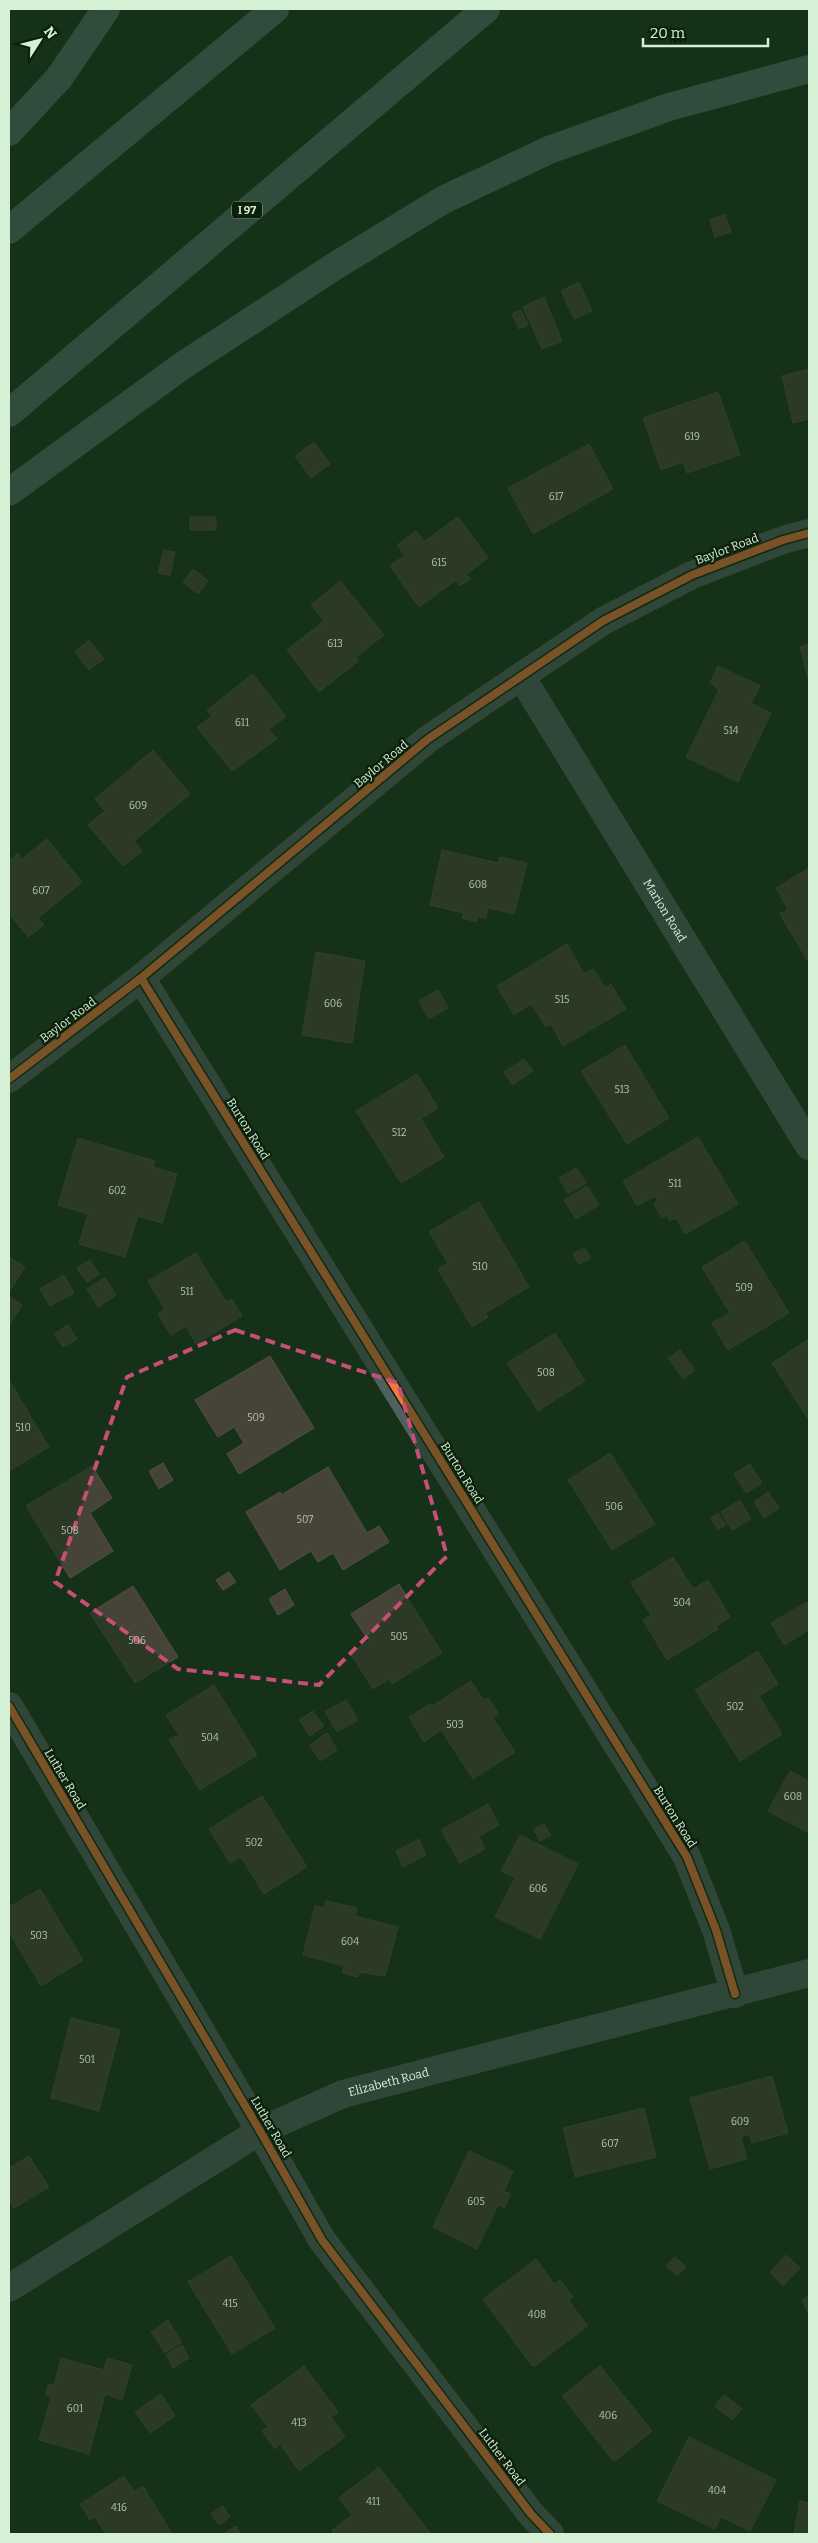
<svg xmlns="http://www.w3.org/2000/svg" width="818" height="2543" font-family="Bitter,serif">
  <rect width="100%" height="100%" fill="#153118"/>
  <!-- building -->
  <path fill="#464337" stroke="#525146" d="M725 214 731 232 715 237 710 220Z
    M579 282 592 311 574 319 561 291Z
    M544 297 562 341 542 349 523 307Z
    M521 310 528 325 519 329 512 314Z
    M809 369V419L793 423 782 376Z
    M718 392 740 455 687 473 683 462 661 470 643 418Z
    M314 442 330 464 311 478 295 456Z
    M589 444 613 489 533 534 508 488Z
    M190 517H216V530H190Z
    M458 517 488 558 466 574 470 579 460 586 456 580 419 607 390 566 405 555 397 545 416 531 424 542Z
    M164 550 175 552 170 575 158 573Z
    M193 569 208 581 198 594 183 582Z
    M340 581 384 635 356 657 358 661 319 692 287 650 324 621 311 605Z
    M89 640 104 659 89 670 75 652Z
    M809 644V682L800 647Z
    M718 666 760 686 751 703 771 713 738 782 686 757 719 690 710 683Z
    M253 674 286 717 269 729 277 739 232 771 197 727 212 716 207 710Z
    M153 750 190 794 134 841 142 851 123 866 88 825 105 811 95 799Z
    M47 839 82 882 38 918 44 925 28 937 9 913V861L18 853 22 859Z
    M442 850 498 863 500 857 527 863 514 914 488 908 486 918 478 917 477 922 462 918 464 913 430 905Z
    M809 868V963L780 914 788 909 776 888Z
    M567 944 584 974 593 969 605 988 611 984 626 1009 563 1046 551 1024 546 1027 531 1004 514 1015 497 986Z
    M316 952 365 961 352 1043 302 1035Z
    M438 990 448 1008 429 1019 419 1001Z
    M625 1045 669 1118 627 1144 581 1071Z
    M524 1059 533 1071 512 1085 504 1072Z
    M417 1074 438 1108 421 1119 444 1157 401 1183 356 1111Z
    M698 1137 738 1204 685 1234 676 1218 670 1221 667 1215 662 1218 654 1204 658 1201 655 1196 637 1206 623 1181Z
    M78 1138 155 1161 153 1167 177 1174 162 1223 138 1216 125 1257 79 1244 88 1214 58 1205Z
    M576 1168 586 1183 568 1194 559 1178Z
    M587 1186 599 1205 576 1219 564 1200Z
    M479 1202 529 1287 485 1313 488 1317 472 1327 438 1269 448 1263 429 1232Z
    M745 1241 789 1313 728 1350 712 1323 730 1313 702 1267Z
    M584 1248 591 1258 579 1264 573 1254Z
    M196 1253 226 1302 232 1299 242 1316 196 1344 186 1326 171 1335 158 1314 165 1310 164 1308 148 1281Z
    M9 1257 25 1267 9 1292Z
    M90 1260 99 1274 87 1282 77 1268Z
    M64 1275 74 1293 50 1306 40 1289Z
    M105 1278 116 1295 98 1307 87 1289Z
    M9 1296 22 1305 10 1324 9 1323Z
    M68 1325 77 1339 63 1347 54 1334Z
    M555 1333 585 1381 538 1411 507 1363Z
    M809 1339V1420L772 1363Z
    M680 1350 695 1370 683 1379 668 1358Z
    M270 1356 314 1428 239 1474 227 1454 244 1443 234 1427 218 1437 195 1400Z
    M9 1380 49 1447 9 1471Z
    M610 1453 655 1524 612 1550 568 1480Z
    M163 1463 173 1480 159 1489 149 1471Z
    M750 1464 762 1483 746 1493 734 1474Z
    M92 1466 112 1498 90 1513 113 1551 70 1578 26 1506Z
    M328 1467 367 1533 379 1526 389 1542 343 1570 333 1553 318 1562 311 1551 280 1570 246 1512 280 1492 281 1495Z
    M768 1492 779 1508 764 1518 754 1502Z
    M740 1500 751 1519 732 1530 721 1512Z
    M718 1513 726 1525 718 1530 711 1518Z
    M673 1557 693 1589 708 1580 730 1617 716 1626 718 1629 667 1660 643 1620 651 1615 631 1583Z
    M229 1572 236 1582 223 1590 216 1580Z
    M399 1584 442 1653 392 1684 389 1679 373 1689 350 1653 369 1641 351 1614Z
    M133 1586 178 1657 135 1683 90 1613Z
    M285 1589 294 1605 278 1615 269 1599Z
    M807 1602 809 1630 784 1645 771 1623Z
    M758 1651 778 1684 759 1696 782 1734 740 1761 695 1690Z
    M471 1681 483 1700 488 1698 497 1711 498 1715 493 1718 515 1752 473 1779 441 1730 424 1742 409 1717 430 1704 432 1706Z
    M214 1685 257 1755 200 1790 169 1740 179 1735 166 1715Z
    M346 1700 358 1720 337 1732 325 1712Z
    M313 1711 324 1726 310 1736 299 1720Z
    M327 1733 337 1750 320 1761 310 1745Z
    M790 1771 809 1781V1833L768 1811Z
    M262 1796 307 1867 264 1894 241 1857 230 1863 209 1829Z
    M488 1804 499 1825 479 1836 485 1849 460 1863 441 1830Z
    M544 1824 551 1835 540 1841 534 1829Z
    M520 1835 578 1864 540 1939 495 1917 515 1878 501 1871Z
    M419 1839 426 1855 403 1867 396 1851Z
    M40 1889 83 1960 41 1986 9 1932V1907Z
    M326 1901 357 1908 355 1916 398 1927 385 1976 359 1972 358 1977 342 1973 344 1966 303 1955 315 1906 324 1908Z
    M71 2018 120 2030 99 2111 51 2098Z
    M772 2076 788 2133 752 2143 749 2134 741 2137 747 2159 710 2169 690 2098Z
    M644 2108 656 2157 575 2177 563 2128Z
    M469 2151 513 2171 504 2191 511 2194 504 2208 498 2205 477 2249 433 2227Z
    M29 2156 49 2187 14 2208 9 2199V2168Z
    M786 2255 800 2268 783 2286 770 2272Z
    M231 2256 275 2328 232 2354 188 2282Z
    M675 2257 686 2267 677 2276 666 2266Z
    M536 2259 554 2284 560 2280 573 2297 568 2300 588 2326 533 2367 483 2299Z
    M809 2296V2314L802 2300Z
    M168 2320 182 2342 165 2353 151 2332Z
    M182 2345 189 2358 173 2368 166 2355Z
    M61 2358 104 2370 107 2358 132 2365 122 2400 105 2394 89 2454 39 2440 51 2397 46 2395 48 2385H54Z
    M304 2366 338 2412 331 2417 345 2437 299 2471 280 2444 275 2449 262 2431 268 2427 251 2405Z
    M600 2366 652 2431 614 2462 562 2396Z
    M161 2394 175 2416 150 2433 135 2412Z
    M724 2395 742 2409 732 2420 715 2406Z
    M689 2437 776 2480 750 2531 721 2517 715 2529 657 2501Z
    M379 2467 430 2533 429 2534H367L364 2531 360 2534H335L332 2530 352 2515 339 2498Z
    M124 2476 134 2492 143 2486 172 2534H106L95 2517 90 2520 80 2504Z
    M800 2501 809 2503V2534H794Z
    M223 2506 230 2517 219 2525 211 2514Z
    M236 2526 241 2534H223Z"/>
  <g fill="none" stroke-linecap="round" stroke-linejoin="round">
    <!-- minor -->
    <g stroke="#4f615f" stroke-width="28">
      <path id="s1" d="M521 676 809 1146"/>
      <path d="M141 978 687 1857 716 1930 735 1994"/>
      <path d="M9 1079 141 978 428 739 603 621 692 575 783 540 809 533"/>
      <path d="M9 1706 260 2131 322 2240 531 2514 550 2534"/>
      <path id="s2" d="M9 2288 260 2131 343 2094 809 1973"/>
    </g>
    <!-- motorway -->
    <path stroke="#516e6a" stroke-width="28" d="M9 132 59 78 106 9
      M9 230 275 9
      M9 413 486 9
      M9 492 182 366 335 266 443 200 549 150 669 107 809 69"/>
    <!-- cycleway casing -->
    <g stroke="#0b1f0b" stroke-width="11">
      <path id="cycleway" d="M141 978 687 1857 716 1930 735 1994
        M9 1079 141 978 428 739 603 621 692 575 783 540 809 533
        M9 1706 260 2131 322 2240 531 2514 550 2534"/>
    </g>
    <!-- cycleway -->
    <use href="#cycleway" stroke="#f17a3a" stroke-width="8"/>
  </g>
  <!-- marked area -->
  <path d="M0 0H818V2543H0ZM235 1330 398 1383 447 1556 319 1685 178 1669 55 1582 127 1377Z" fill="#153118" fill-opacity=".55" fill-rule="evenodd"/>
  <path fill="none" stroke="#c74e79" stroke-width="4" stroke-dasharray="10 6" stroke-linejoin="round" d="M235 1330 398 1383 447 1556 319 1685 178 1669 55 1582 127 1377Z"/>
  <g text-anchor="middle" stroke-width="4.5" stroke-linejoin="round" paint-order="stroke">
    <!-- number labels -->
    <g font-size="10" fill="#b1c5ad">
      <text x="692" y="440">619</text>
      <text x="556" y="500">617</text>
      <text x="439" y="566">615</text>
      <text x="335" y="647">613</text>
      <text x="242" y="726">611</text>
      <text x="731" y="734">514</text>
      <text x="138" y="809">609</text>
      <text x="478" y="888">608</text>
      <text x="41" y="894">607</text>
      <text x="562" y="1003">515</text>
      <text x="333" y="1007">606</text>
      <text x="622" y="1093">513</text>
      <text x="399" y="1136">512</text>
      <text x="675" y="1187">511</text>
      <text x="117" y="1194">602</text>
      <text x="480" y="1270">510</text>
      <text x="744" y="1291">509</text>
      <text x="187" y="1295">511</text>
      <text x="546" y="1376">508</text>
      <text x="256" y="1421">509</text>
      <text x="23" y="1431">510</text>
      <text x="614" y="1510">506</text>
      <text x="305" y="1523">507</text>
      <text x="70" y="1534">508</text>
      <text x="682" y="1606">504</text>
      <text x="399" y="1640">505</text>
      <text x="137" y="1644">506</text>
      <text x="735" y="1710">502</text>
      <text x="455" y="1728">503</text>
      <text x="210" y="1741">504</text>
      <text x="793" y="1800">608</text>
      <text x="254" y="1846">502</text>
      <text x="538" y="1892">606</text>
      <text x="39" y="1939">503</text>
      <text x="350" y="1945">604</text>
      <text x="87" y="2063">501</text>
      <text x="740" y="2125">609</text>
      <text x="610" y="2147">607</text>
      <text x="476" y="2205">605</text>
      <text x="230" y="2307">415</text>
      <text x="537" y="2318">408</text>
      <text x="75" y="2412">601</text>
      <text x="608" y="2419">406</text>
      <text x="299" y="2426">413</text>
      <text x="717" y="2494">404</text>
      <text x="373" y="2505">411</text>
      <text x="119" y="2511">416</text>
    </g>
    <!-- shield labels -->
    <rect fill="#0b1f0b" stroke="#98b198" stroke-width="1" x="232" y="201.5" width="30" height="17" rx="4"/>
    <g font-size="11" font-weight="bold" fill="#d5f0d4">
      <text x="247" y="214">I 97</text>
    </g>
    <!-- street labels -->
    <g font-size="12" fill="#d5f0d4" stroke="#0b1f0b">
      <text transform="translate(727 549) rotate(-21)" y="4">Baylor Road</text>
      <text transform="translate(381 764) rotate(-40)" y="4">Baylor Road</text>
      <text dy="4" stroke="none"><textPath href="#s1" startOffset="275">Marion Road</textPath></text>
      <text transform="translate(68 1020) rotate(-37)" y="4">Baylor Road</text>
      <text transform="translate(248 1129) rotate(58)" y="4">Burton Road</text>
      <text transform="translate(462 1473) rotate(58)" y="4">Burton Road</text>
      <text transform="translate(65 1779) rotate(59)" y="4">Luther Road</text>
      <text transform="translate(675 1817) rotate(58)" y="4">Burton Road</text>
      <text dy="4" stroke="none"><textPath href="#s2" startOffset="434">Elizabeth Road</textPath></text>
      <text transform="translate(271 2127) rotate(60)" y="4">Luther Road</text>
      <text transform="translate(502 2457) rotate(53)" y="4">Luther Road</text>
    </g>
  </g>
  <!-- border -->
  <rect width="818" height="2543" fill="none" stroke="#d5f0d4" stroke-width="20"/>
  <!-- north arrow -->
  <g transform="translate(40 40) rotate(54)" stroke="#0b1f0b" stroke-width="4" paint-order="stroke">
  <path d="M0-4L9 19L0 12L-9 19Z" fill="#d5f0d4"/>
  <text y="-8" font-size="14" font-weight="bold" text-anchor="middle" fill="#d5f0d4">N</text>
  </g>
  <!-- scale -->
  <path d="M643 38v8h125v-8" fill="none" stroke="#d5f0d4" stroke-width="2.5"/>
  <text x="650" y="38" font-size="15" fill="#d5f0d4" stroke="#0b1f0b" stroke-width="4" paint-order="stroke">20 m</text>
</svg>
